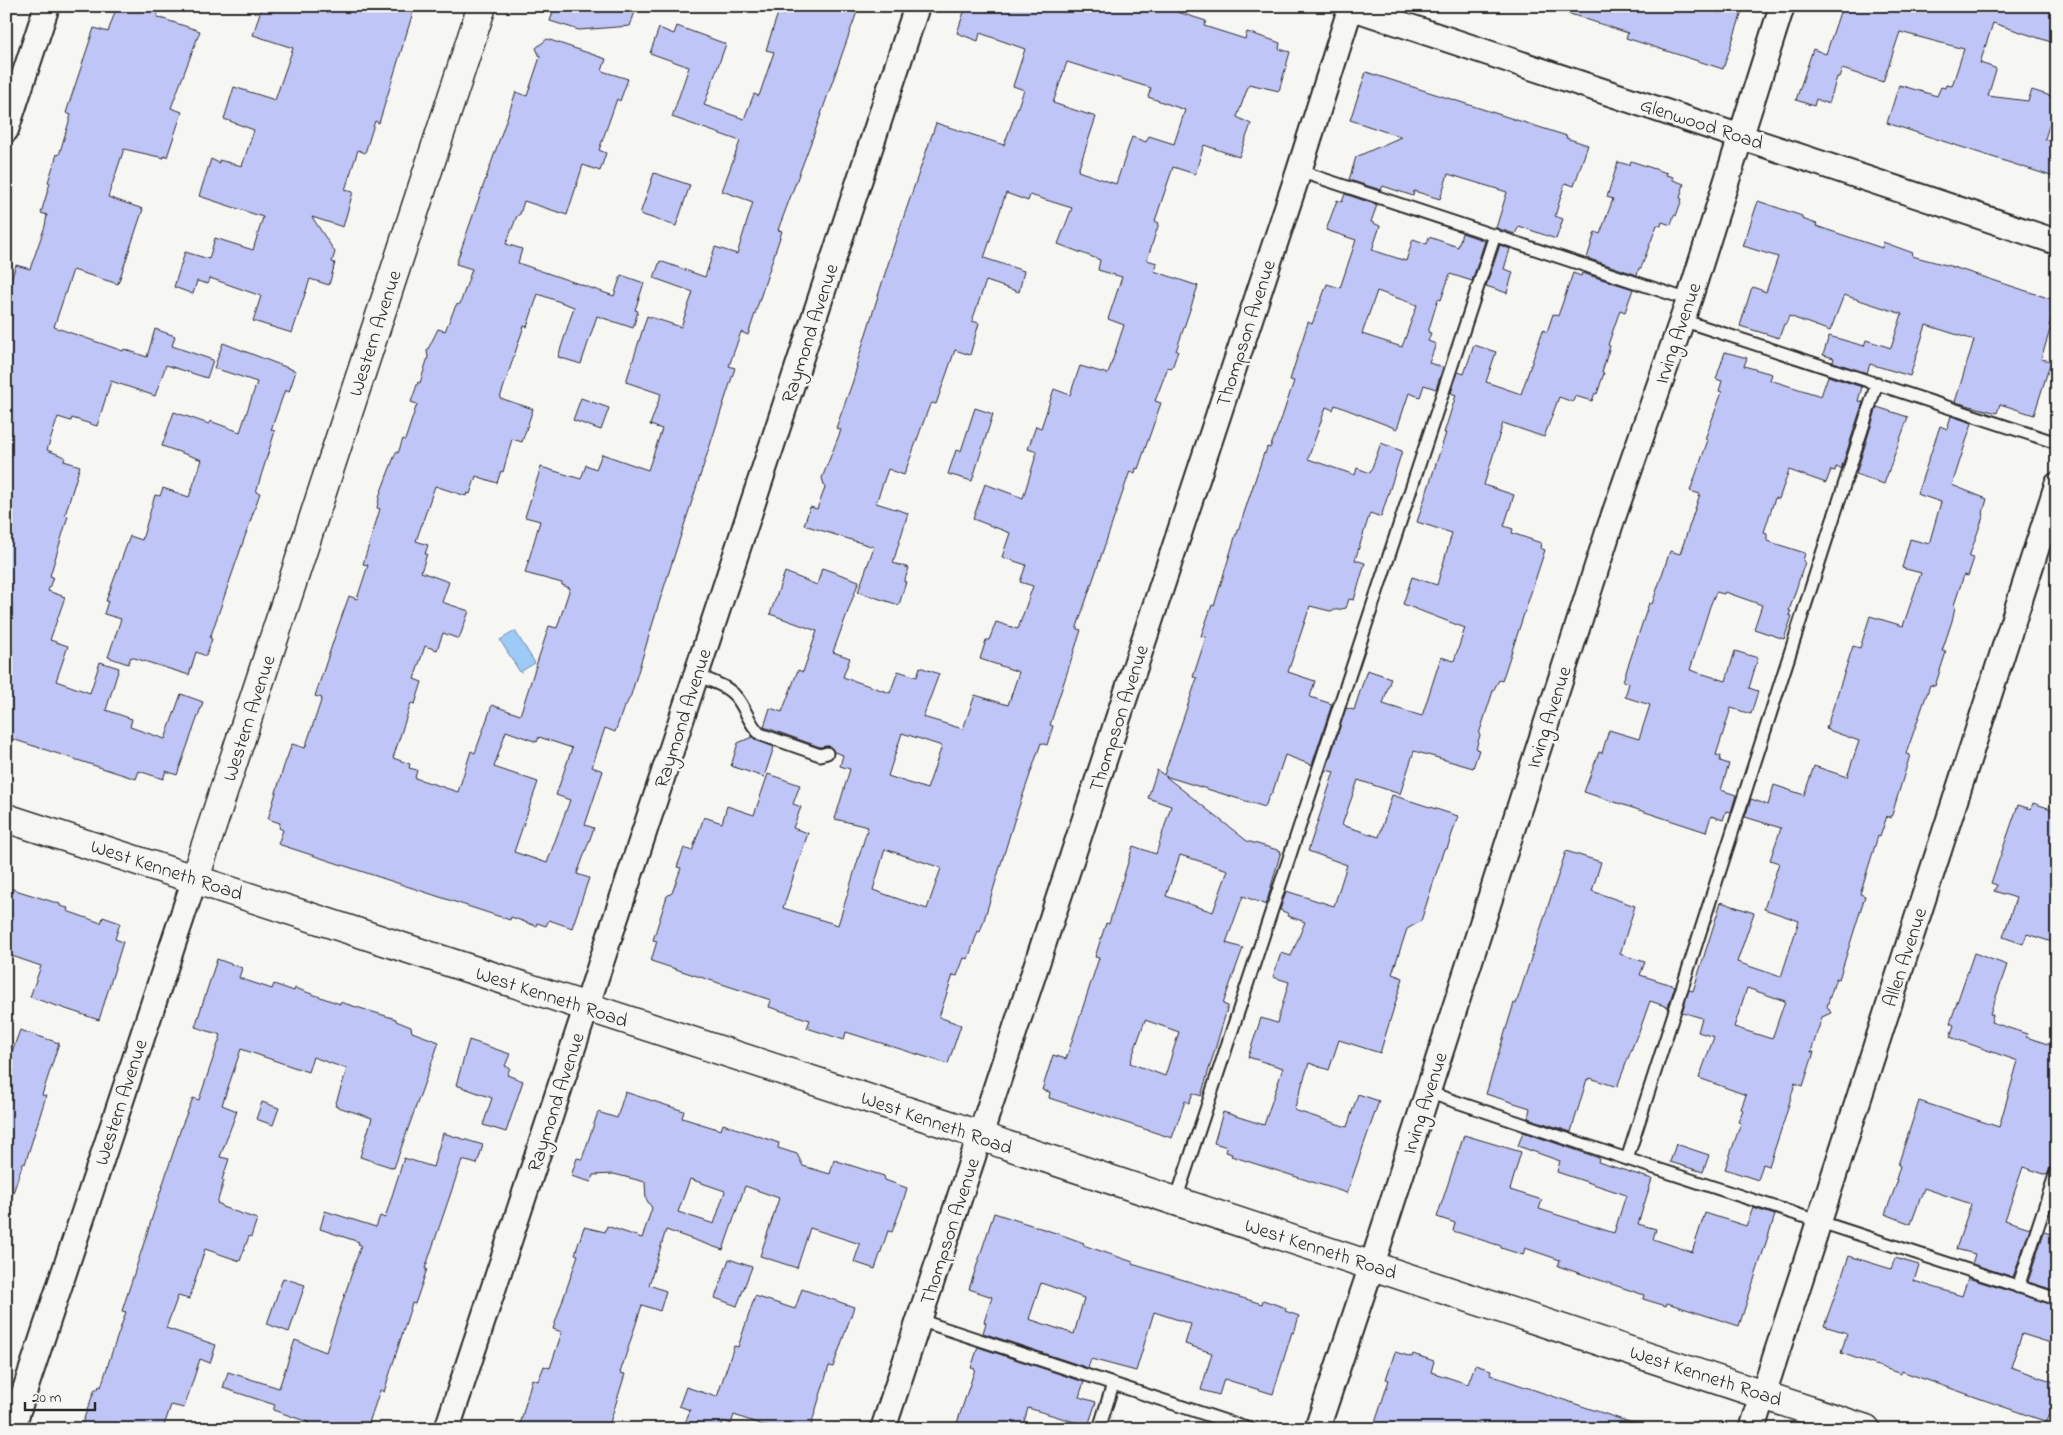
<svg xmlns="http://www.w3.org/2000/svg" width="2063" height="1435" font-family="'Indie Flower',sans-serif">
  <rect width="100%" height="100%" fill="#f6f6f2"/>
  <filter id="ink" filterUnits="userSpaceOnUse"><feTurbulence type="fractalNoise" baseFrequency=".02" numOctaves="2"/><feDisplacementMap in="SourceGraphic" scale="10" xChannelSelector="R" yChannelSelector="G"/><feConvolveMatrix kernelMatrix="1 2 1 2 8 2 1 2 1" color-interpolation-filters="sRGB"/></filter>
  <g filter="url(#ink)">
    <!-- water -->
    <path fill="#9dcaf7" stroke="#6f8aa5" d="M515 631 535 663 520 672 500 640Z"/>
    <!-- building -->
    <path fill="#bfc5f7" stroke="#2b2b2b" fill-rule="evenodd" d="M117 6H160L157 17 200 31 171 108 182 112 167 157 164 156V158L124 149 108 197 143 209 118 284 73 270 54 327 123 351 124 349 147 357 155 329 175 336 172 346 213 360 207 378 166 365 155 396 111 381 97 426 72 418 71 421 58 417 47 450 65 457 64 461 80 466 65 515 68 516 50 576 53 577 48 591 65 597 50 640 68 646 56 681 90 693 100 662 119 668 106 710 132 719 130 727 165 739 181 694 203 702 177 775 166 771 163 779 139 771 136 779 6 737V295L16 265 30 269 45 226 47 215 41 213 50 183 48 182 57 154 59 155 71 115 66 113 94 28 108 32Z
      M262 6H415L379 123 375 121 365 153 358 150 345 190 353 192 343 227 312 217 335 252 332 262 335 263 329 285 310 279 292 333 253 321 261 296 210 278 208 284 197 281 193 294 174 287 185 252 209 259 215 238 253 250 263 217 199 196 211 159 219 163V160L242 166 254 130 224 119 234 87 275 100 293 48 253 35Z
      M555 6H637L630 26 579 30 550 21Z
      M786 6H859L813 137 778 230 782 231 748 335 741 332 729 366 735 368 658 606 631 695 625 707H624L615 732 605 728 592 767 603 771 585 825 594 828 577 874 589 878 572 928 549 920 546 926 537 923 536 926 511 917 510 920 278 844 283 830 279 828 280 823 268 819 284 766 292 744 305 748 322 698 315 696 338 627 349 596 357 599 368 565 363 564 380 509 377 508 380 494 396 452 398 453 403 439 405 440 417 404 411 402 418 382 420 383 428 357 427 351 438 329 445 331 456 305 460 304 472 269 456 264 516 92 527 96 540 57 536 48 547 39 606 59 602 71 628 79 620 101 617 99 599 150 606 153 600 171 583 165 567 215 524 201 520 214 517 216 506 244 522 249 518 263 614 296 621 275 644 283 635 310 638 311 633 328 597 316 581 364 558 357 574 307 538 294 527 327 524 326 500 398 533 409 522 442 512 439 503 472 501 471 497 483 476 476 470 494 467 493 466 496 435 486 416 541 428 545 425 554H427L421 572 449 582 442 602 469 611 459 639 443 633 437 650 425 646 414 679 422 682 415 704 411 703 393 758 410 764 409 768 417 770 415 778 458 792 471 751 475 753 492 705 520 715 549 626 557 628 570 588 562 585V583L525 573 540 521 525 517 541 467 581 479 586 465 596 469 602 454 648 470 662 429 650 425 661 394 626 382 647 316 681 327 693 292 654 278 660 261 705 277 715 247 737 254 753 202 722 191 740 141 672 117 689 67 650 53 659 28 674 34 677 26 726 44 704 105 744 119 754 94 759 96 774 52 766 50 778 13 784 15ZM506 731 537 742 539 737 572 748 556 795 570 800 547 863 514 852 538 782 494 767Z
      M966 6H1159L1206 21 1204 26 1245 39 1247 32 1272 40 1280 43 1279 49 1290 52 1279 91 1249 84 1237 117 1251 124 1239 157 1204 145 1195 174 1173 167 1155 221 1159 223 1147 260 1157 263 1154 271 1198 286 1176 351H1178L1172 368 1168 367 1155 401 1161 403 1138 469 1136 468 1135 473 1130 471 1077 627V629L1081 630 1050 725 1053 726 1047 745 1041 743 1014 821 984 920 980 932 978 931 968 959 964 958 957 976 953 975 939 1017 961 1025 948 1064 846 1032 844 1040 807 1028 810 1020 769 1007 771 1000 651 961 657 941 653 940 667 896 672 893 681 868 677 867 684 848 692 851 704 817 722 823 727 806 754 815 768 774 800 785 793 804 801 807 793 828 808 833 783 908 838 925 843 909 868 827 835 819 850 769 840 766 843 755 834 752 829 746 820 747 764 727 770 708 782 712 798 670 803 672 817 631 770 614 785 572 817 585 822 568 859 581 833 652 850 658 843 677 890 693 898 671 917 677 920 667 939 674 923 717 963 729 975 695 1008 705 1019 672 980 659 986 640H989L996 622 1018 629 1033 586 1020 582 1026 565 1002 557 1010 533 973 519 985 484 1023 498 1037 452 1028 449 1036 426 1041 428 1054 389 1070 395 1080 366 1108 374 1124 325 1108 319 1122 277 1098 270 1100 260 1058 244 1072 208 1030 195 1028 201 1006 193 984 258 1024 271 1019 292 986 281 972 321 979 323 970 355 955 350 936 404 932 403 929 407 904 475 888 469 876 503 908 513 893 563 909 568 904 582H906L899 605 858 592 874 547 804 525 810 507 817 509 825 488 822 478 841 430 836 428 853 381 857 366H856L894 245 936 123 1004 145 1024 90 1013 86 1025 49 980 33 978 41 957 33ZM1067 62 1151 88 1148 97 1185 110 1174 144 1149 136 1146 142 1132 137 1116 184 1078 171 1096 117 1053 103ZM902 733 942 746 927 789 888 776ZM885 849 941 868 927 909 873 890Z
      M1559 6H1697L1720 13 1722 6H1744L1723 69 1626 38 1628 33 1558 10Z
      M1842 6H2057V44L1993 23 1980 63 1995 68 1996 70 1988 96 2028 101 2032 90 2057 98 2045 139 2057 142V178L1887 123 1899 85 1937 96 1941 87 1945 88 1946 85 1952 86 1964 49 1900 32 1883 82 1842 69 1839 77H1837L1829 104 1816 99 1814 106 1796 100 1813 49 1826 54Z
      M1366 72 1567 136 1566 138 1588 145 1574 186 1565 183 1555 216 1563 219 1556 239 1519 226 1515 234 1496 228 1507 192 1448 174 1440 199 1414 191 1413 196 1383 186 1381 190 1349 180 1356 157 1401 137 1350 120Z
      M1631 161 1667 173 1666 175 1673 177V180L1684 184 1680 198 1682 199 1676 216 1674 215 1671 225 1662 222 1661 226 1657 225 1641 268H1639L1637 275 1587 258 1595 232 1600 234 1613 199 1607 197 1618 162 1629 165Z
      M654 173 690 185 676 226 640 214Z
      M1345 194 1377 205 1371 222 1380 226 1372 250 1406 261 1413 239 1427 244 1429 237 1458 247 1462 233 1485 241 1472 281 1450 274 1441 300 1438 299 1428 332 1431 333 1428 341 1436 344 1429 363 1443 367 1436 389 1424 385 1420 397 1409 393 1397 429 1335 405 1333 410 1326 407 1308 459 1355 475 1357 468 1370 473 1381 443 1402 451 1381 517 1370 513 1355 560 1365 563 1354 600 1349 599 1346 608 1330 611 1310 606 1288 672 1315 681 1310 697 1332 704 1312 765 1285 755 1272 794H1270L1265 807 1165 776 1247 841 1281 851 1266 905 1243 896 1226 943 1243 948 1223 1004 1228 1006 1201 1096 1193 1093 1189 1103 1185 1101 1172 1138 1049 1098 1050 1092 1042 1090 1053 1055 1066 1059 1099 958 1095 957 1106 923 1109 924 1133 846 1156 854 1171 806 1148 798 1157 770 1164 775 1197 678 1193 677 1206 637 1201 636 1212 605 1214 606 1236 534H1237L1264 453 1265 454 1267 447 1270 448 1282 417 1294 381 1290 380 1308 322 1312 324 1327 284 1340 288 1356 240 1326 230 1337 200 1342 202ZM1377 291 1417 305 1402 347 1362 334ZM1180 855 1228 870 1213 912 1166 896ZM1145 1020 1179 1032 1165 1076 1130 1063Z
      M1758 201 1802 216V219L1817 224 1816 226 1882 248 1883 242 1913 253 1912 256 1950 266 2057 301 2049 326 2051 327 2041 359 2051 361 2034 415 2000 404 1997 413 1955 402 1974 340 1926 325 1910 376 1870 364 1867 373 1833 362 1834 358 1823 355 1829 336 1864 346 1866 340 1891 348 1902 314 1844 295 1830 331 1789 316 1786 324H1784L1779 338 1740 326 1751 290 1753 287 1766 292 1778 257 1743 246Z
      M1500 245 1510 249 1504 269 1513 272 1507 293 1486 286Z
      M1573 273 1581 276 1582 273 1633 289 1625 312 1620 310 1608 345 1610 346 1602 372 1604 373 1597 394 1595 393 1592 401 1575 396 1573 402 1559 397 1544 437 1503 423 1484 485 1514 495 1504 526 1513 529 1512 533 1541 543 1540 548 1545 550 1502 681 1499 680 1493 691 1479 734 1480 735 1476 749 1479 750 1473 768 1414 751 1400 794 1358 780 1342 825 1379 837 1392 795 1458 816 1447 849H1444L1421 921 1407 929 1392 974 1403 978 1380 1053 1339 1040 1329 1070 1309 1063 1294 1110 1347 1127 1358 1094 1379 1101 1347 1193 1231 1156 1232 1154 1226 1152 1227 1147 1214 1143 1223 1112 1264 1125 1283 1068 1248 1057 1261 1018 1277 1023 1289 982 1273 977 1281 953 1291 956 1305 922 1288 916 1289 914 1280 910 1286 891 1334 906 1347 865 1308 851 1334 772 1326 770 1346 708 1354 710 1367 670 1391 678 1383 704 1422 716 1441 657 1454 661 1465 628 1403 604 1412 577 1437 585 1452 533 1417 522 1446 433H1444L1456 395 1451 393 1458 372 1464 374 1474 345 1496 352 1486 382 1521 394 1543 330 1547 332 1553 314 1558 316Z
      M223 343 296 371 289 392 285 390 271 430 275 431 256 492 260 493 210 638 212 639 206 656 196 652 189 675 131 657 128 664 108 657 121 619 104 614 108 601H106L130 536 142 540 155 495 160 496 163 488 189 497 202 460 162 446 174 412 209 424 210 421 240 432 257 382 214 368Z
      M1725 352 1747 358 1744 366 1772 374 1770 380 1821 396 1828 376 1862 387 1858 401 1863 402 1841 469 1836 467 1835 471 1831 470 1826 483 1789 470 1779 499 1775 498 1764 532 1767 533V541L1805 553 1803 561 1805 562 1789 611H1791L1789 615 1792 616 1784 639 1754 629 1762 605 1725 592 1724 594 1716 592 1710 606 1690 670 1726 681 1735 651 1758 658 1749 688 1758 691 1751 714 1731 708 1716 755 1721 756 1720 761 1729 764 1721 790 1736 795 1731 812 1726 811 1723 820 1711 816 1706 832 1584 792 1599 752 1602 753 1609 730 1639 739 1650 705 1625 697 1629 683 1623 681 1649 603 1652 604 1670 551 1680 554 1700 494 1690 491 1708 440 1705 439 1722 392 1719 391 1722 381 1716 379Z
      M581 398 609 408 601 430 573 420Z
      M1877 407 1908 417 1884 484 1856 474Z
      M975 408 993 414 972 481 948 474 956 450 961 451Z
      M1951 416 1972 423 1952 485 1987 499 1983 513 1984 514 1969 557 1974 558 1968 576 1964 575 1954 605 1955 607 1952 621 1942 651 1946 652 1935 686 1930 685 1906 754 1910 755 1891 818 1887 816 1880 837 1878 836 1860 894 1865 896 1839 979 1836 978 1827 1006 1831 1013 1822 1017 1811 1052H1814L1803 1086 1795 1083 1785 1118 1769 1166 1763 1164 1758 1180 1725 1169 1741 1123 1738 1122 1743 1110 1741 1109 1746 1095 1699 1078 1714 1037 1698 1032 1702 1018 1682 1012 1689 990 1693 991 1721 902 1754 913 1737 962 1781 977 1799 921 1764 909 1779 863 1770 860 1781 828 1745 817 1751 799 1768 805 1774 785 1804 795 1814 766 1847 777 1859 741 1826 729 1853 646 1860 648 1870 616 1903 626 1921 573 1902 568 1910 539 1929 544 1941 502 1917 494 1940 426 1947 429ZM1747 988 1785 1001 1772 1039 1734 1027Z
      M752 737 758 741 774 747 764 777 731 766 738 743Z
      M2033 803 2057 811V929L2052 942 2027 934 2023 944 2003 937 2016 898 1994 891 1997 885 1991 883 2018 805 2031 809Z
      M1566 851 1601 862 1592 891 1635 906 1620 954 1645 962 1640 975 1675 986 1668 1007 1650 1001 1638 1035H1637L1617 1087 1590 1078 1589 1080 1587 1079 1571 1132 1528 1118 1530 1108 1486 1094 1514 1003 1516 1004Z
      M6 887 60 904V906L68 908 67 911 101 923 103 917 120 923 115 939 123 942 99 1020 30 997 41 966 6 954Z
      M1974 953 2007 965 1990 1014 1993 1015 1991 1022 2027 1034 2026 1037 2057 1047V1162L2052 1164 2047 1175 2023 1167 2005 1220 2030 1228 2013 1277 1972 1264 1975 1254 1956 1249 1971 1204 1924 1188 1911 1224 1885 1214 1898 1180 1896 1179 1900 1166 1898 1165 1919 1101 1999 1127 2018 1061 1950 1037 1954 1025 1950 1023Z
      M217 959 242 968 239 978 272 989 274 984 294 991 295 988 340 1004V1002L396 1019V1021L411 1027 412 1032 439 1042 394 1168 360 1157 372 1118 335 1106 347 1069 313 1057 308 1072 241 1049 222 1105 237 1111 220 1157 229 1159 222 1180 224 1181 217 1203 222 1205V1207L257 1219 251 1237 249 1236 240 1261 205 1249 189 1299 178 1296 166 1328 216 1345 210 1363 200 1359 184 1408 171 1405 163 1429H80L95 1389H98L99 1386 101 1387 112 1352 126 1312 122 1311 182 1125 193 1098 199 1100 221 1035 195 1027Z
      M20 1030 59 1043 42 1095 46 1096 25 1164 23 1163 10 1202H6V1095L14 1070 6 1068Z
      M469 1040 510 1054 505 1066 510 1068 507 1075 523 1081 506 1132 483 1125 492 1098 456 1085Z
      M625 1092 684 1111 682 1118 721 1130 723 1124 779 1143 778 1148 797 1154 803 1166 830 1174 834 1160 884 1176 885 1180 907 1188 902 1205 892 1232 888 1231 875 1269 854 1262 860 1244 810 1228 797 1268 760 1256 779 1198 745 1186 723 1250 666 1230 649 1285 666 1291 660 1311 642 1305 620 1373 625 1374 608 1429H519L532 1379 538 1381 544 1366 550 1368 562 1332 553 1329 578 1255 575 1254 584 1227 605 1232 607 1226 642 1238 652 1208 646 1199 645 1182 614 1174 593 1175 591 1182 571 1176 577 1158 582 1159 598 1112 617 1118ZM690 1179 725 1191 714 1224 678 1212Z
      M262 1102 279 1108 273 1125 256 1119Z
      M1523 1132 1599 1158 1598 1162 1652 1179 1638 1224 1656 1229 1653 1239 1692 1252 1705 1213 1746 1226 1753 1208 1775 1215 1739 1326 1667 1303 1666 1306 1643 1299 1644 1295 1558 1266 1560 1260 1525 1248 1523 1255 1501 1248V1246L1453 1231 1455 1223 1437 1217 1464 1135 1521 1152 1510 1190 1542 1200 1539 1209 1614 1233 1626 1195 1557 1172 1560 1161 1518 1146Z
      M443 1133 483 1145 477 1164 462 1160 425 1269H427L415 1304 412 1303 384 1392 380 1390 367 1429H306L308 1422 273 1410 275 1405 223 1388 228 1372 279 1388 295 1340 326 1352 361 1245 358 1244 359 1242 320 1229 325 1211 376 1227 380 1216 385 1218 404 1158 433 1167Z
      M1676 1144 1709 1155 1703 1172 1670 1162Z
      M994 1213 1062 1235 1084 1243 1083 1245 1133 1262 1132 1264 1262 1304 1263 1300 1286 1308 1285 1311 1299 1316 1294 1333 1292 1332 1273 1394 1224 1379 1219 1395 1201 1390 1212 1353 1185 1344 1191 1324 1154 1312 1136 1371 1091 1359 1088 1368 983 1333 986 1323 984 1322 992 1297 969 1289ZM1041 1283 1084 1298 1074 1334 1029 1319Z
      M2044 1232 2057 1236V1291L2028 1282Z
      M1849 1256 1891 1269 1895 1258 1919 1265 1914 1281 1962 1296 1968 1278 2057 1306V1345L2022 1334 2011 1367 2057 1383V1417L2049 1415 2047 1422 1901 1371V1374L1841 1353 1847 1333 1824 1326Z
      M729 1259 752 1267 737 1306 715 1298Z
      M283 1278 305 1285 289 1332 267 1324Z
      M802 1289 854 1307 833 1367 829 1366 810 1429H774L734 1415 731 1424 723 1421 721 1429H683L690 1410 679 1406 686 1387 717 1397 734 1346 738 1347 755 1296 795 1309Z
      M978 1347 1084 1382 1079 1397 1096 1402 1088 1426 1028 1408 1022 1429H1004L988 1424 987 1429H955L975 1369 971 1368Z
      M1395 1352 1412 1357 1413 1354 1434 1361 1431 1372 1468 1384 1475 1365 1491 1370 1490 1375 1638 1425V1429H1491L1474 1423 1472 1429H1373L1389 1380 1386 1379Z"/>
    <g fill="none" stroke-linecap="round" stroke-linejoin="round">
      <!-- service casing -->
      <g stroke="#2b2b2b" stroke-width="15">
        <path id="service" d="M1299 171 1689 300
          M1682 320 2057 443
          M696 675C710 681 727 685 737 698 746 709 749 724 760 734L820 755 827 753
          M1427 1092 1627 1159 2057 1299
          M1627 1159 1877 383
          M1176 1200 1495 235
          M2018 1287 2057 1169
          M919 1320 1250 1429
          M1099 1429 1113 1384"/>
      </g>
      <!-- minor casing -->
      <g stroke="#2b2b2b" stroke-width="28">
        <path id="minor" d="M1347 6 2057 242
          M6 130 47 6
          M12 1429 195 878
          M447 1429 917 6
          M883 1429 1299 171 1351 6
          M1317 1429 1372 1265 1610 526 1689 300 1782 6
          M1752 1429 2057 485"/>
      </g>
      <!-- tertiary casing -->
      <g stroke="#2b2b2b" stroke-width="31">
        <path id="tertiary" d="M6 818 953 1126 1006 1145 1866 1429
          M195 878 482 6"/>
      </g>
      <!-- service -->
      <use href="#service" stroke="#f6f6f2" stroke-width="11"/>
      <!-- minor -->
      <use href="#minor" stroke="#f6f6f2" stroke-width="24"/>
      <!-- tertiary -->
      <use href="#tertiary" stroke="#f6f6f2" stroke-width="28"/>
    </g>
  </g>
  <g text-anchor="middle" stroke-width="5" stroke-linejoin="round" paint-order="stroke">
    <!-- street labels -->
    <g font-size="20" fill="#2b2b2b" stroke="#f6f6f2">
      <text transform="translate(1702 123) rotate(18)" y="7">Glenwood Road</text>
      <text transform="translate(374 333) rotate(-72)" y="7">Western Avenue</text>
      <text transform="translate(809 333) rotate(-72)" y="7">Raymond Avenue</text>
      <text transform="translate(1245 333) rotate(-72)" y="7">Thompson Avenue</text>
      <text transform="translate(1677 333) rotate(-71)" y="7">Irving Avenue</text>
      <text transform="translate(1548 717) rotate(-72)" y="7">Irving Avenue</text>
      <text transform="translate(248 718) rotate(-72)" y="7">Western Avenue</text>
      <text transform="translate(682 718) rotate(-72)" y="7">Raymond Avenue</text>
      <text transform="translate(1118 718) rotate(-72)" y="7">Thompson Avenue</text>
      <text transform="translate(167 869) rotate(18)" y="7">West Kenneth Road</text>
      <text transform="translate(1904 957) rotate(-72)" y="7">Allen Avenue</text>
      <text transform="translate(552 996) rotate(18)" y="7">West Kenneth Road</text>
      <text transform="translate(120 1102) rotate(-72)" y="7">Western Avenue</text>
      <text transform="translate(555 1102) rotate(-72)" y="7">Raymond Avenue</text>
      <text transform="translate(1424 1103) rotate(-72)" y="7">Irving Avenue</text>
      <text transform="translate(937 1122) rotate(19)" y="7">West Kenneth Road</text>
      <text transform="translate(949 1231) rotate(-72)" y="7">Thompson Avenue</text>
      <text transform="translate(1321 1248) rotate(18)" y="7">West Kenneth Road</text>
      <text transform="translate(1706 1375) rotate(18)" y="7">West Kenneth Road</text>
    </g>
  </g>
  <!-- margin -->
  <rect width="2063" height="1435" fill="none" stroke="#f6f6f2" stroke-width="25"/>
  <rect x="12" y="12" width="2038" height="1410" fill="none" stroke="#2b2b2b" stroke-width="2" filter="url(#ink)"/>
  <!-- scale -->
  <path d="M25 1402v8h70v-8" fill="none" stroke="#2b2b2b" stroke-width="2.5"/>
  <text x="32" y="1402" font-size="15" fill="#2b2b2b" stroke="#f6f6f2" stroke-width="4" paint-order="stroke">20 m</text>
</svg>
